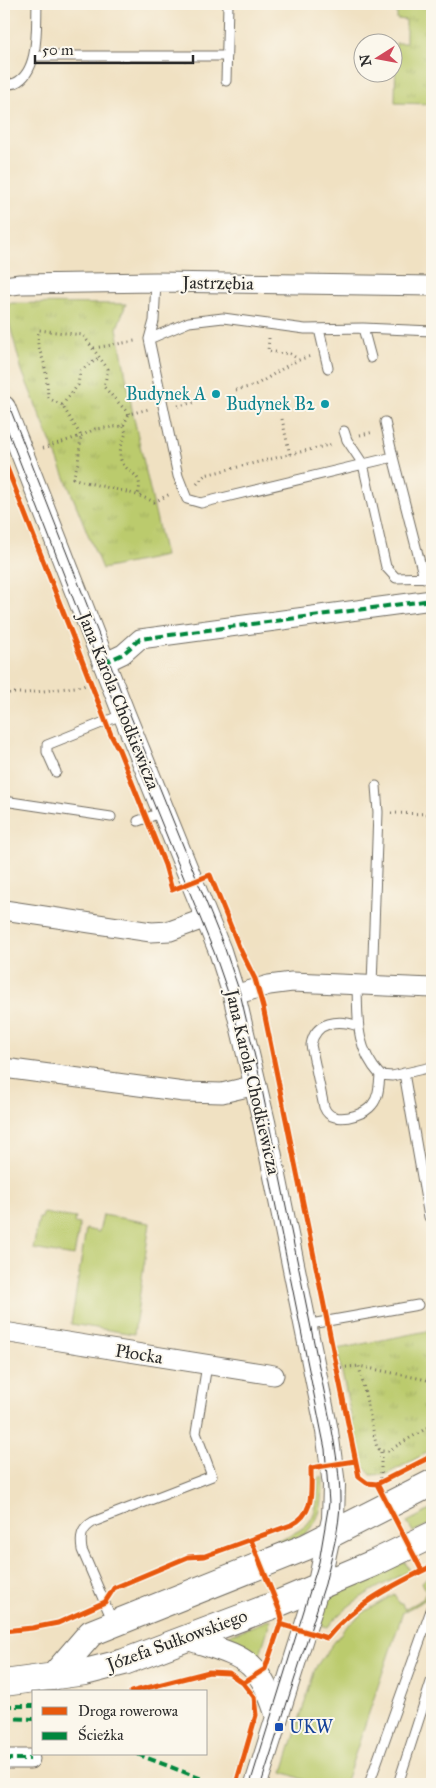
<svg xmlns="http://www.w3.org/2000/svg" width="436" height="1788" font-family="'IM FELL Great Primer',serif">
  <defs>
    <pattern id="park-tufts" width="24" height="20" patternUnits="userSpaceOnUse" patternTransform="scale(1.25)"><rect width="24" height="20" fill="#bbcb6d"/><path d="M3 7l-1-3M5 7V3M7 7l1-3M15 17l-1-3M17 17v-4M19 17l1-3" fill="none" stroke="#a1ae5f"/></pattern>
  </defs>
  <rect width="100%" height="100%" fill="#fbf7ec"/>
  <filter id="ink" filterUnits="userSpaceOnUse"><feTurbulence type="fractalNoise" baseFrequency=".02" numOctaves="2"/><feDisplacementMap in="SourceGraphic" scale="10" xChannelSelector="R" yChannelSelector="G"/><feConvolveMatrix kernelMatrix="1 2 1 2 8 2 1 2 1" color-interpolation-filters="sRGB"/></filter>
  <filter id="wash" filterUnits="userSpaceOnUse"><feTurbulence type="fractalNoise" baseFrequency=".0096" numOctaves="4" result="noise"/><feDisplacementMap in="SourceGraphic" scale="20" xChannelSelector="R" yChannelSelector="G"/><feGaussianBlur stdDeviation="1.12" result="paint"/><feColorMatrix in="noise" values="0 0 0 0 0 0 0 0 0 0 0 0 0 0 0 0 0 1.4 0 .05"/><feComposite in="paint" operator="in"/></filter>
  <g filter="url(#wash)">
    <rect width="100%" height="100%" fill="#f0e1c2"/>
    <!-- grass -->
    <path fill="#bbcb6d" stroke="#737b4c" d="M43 1213 76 1218 75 1223 80 1224 74 1256 33 1249 39 1218H42Z
      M103 1215 150 1223 134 1334 71 1324 86 1229 99 1232Z
      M320 1477H323C323 1500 323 1517 305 1534L266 1550 265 1545C307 1528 318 1528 318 1479Z
      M432 1509V1523L413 1532 407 1522Z
      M405 1562 410 1571C380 1586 349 1600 328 1627L317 1624 324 1606 333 1595Z
      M428 1576 432 1588 430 1597 403 1612 345 1784H315L283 1772 315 1669 320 1661 345 1628 363 1613 394 1594 399 1604 402 1603 404 1609 423 1599 426 1591 422 1582Z
      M271 1619 258 1661 223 1642 222 1638Z"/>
    <!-- park -->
    <path fill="url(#park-tufts)" stroke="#737b4c" d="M397 4H432V104L395 103 396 43H406V20L397 19Z
      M4 303 126 304 117 328 133 414 165 556 102 569 22 371Z
      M432 1330V1450L387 1474 371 1475 361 1463 337 1349Z"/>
  </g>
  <g filter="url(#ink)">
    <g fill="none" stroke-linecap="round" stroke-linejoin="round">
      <!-- service casing -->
      <g stroke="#706b60" stroke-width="11">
        <path id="service" d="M35 56H227
          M226 81 228 4
          M4 85C7 84 12 84 15 83 40 72 36 26 37 4
          M156 282 154 321 149 339 189 322 223 318 305 329 363 328 432 331
          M363 328 371 358
          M319 329 328 368
          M149 339 178 476 187 499 201 503 393 457 385 422
          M344 431 347 440 363 464 386 567 396 578 432 577
          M393 457 424 578
          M56 772 47 752V745L124 714
          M4 801 111 817
          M138 821 163 812
          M357 984C358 1020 355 1047 380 1075L392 1076 432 1067
          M372 985 378 812 376 786
          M358 1026C339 1019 315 1021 311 1045L324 1107C326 1112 329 1116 335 1117 346 1120 365 1114 372 1105 379 1097 379 1085 380 1075
          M404 1073 429 1217 432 1216
          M305 1325 418 1305
          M113 1622 82 1550C80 1537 81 1529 93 1522L212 1476 196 1433 207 1365
          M369 1784 431 1610H432
          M398 1784 432 1679"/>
      </g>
      <!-- minor casing -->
      <g stroke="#706b60" stroke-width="21">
        <path id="minor" d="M4 286 20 284 156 282 432 286
          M104 663 123 654 140 639 432 600
          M4 910 151 932 170 931 206 918
          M234 995 269 985 292 982 432 988
          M4 1068 184 1092 222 1093 256 1085
          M4 1332 274 1375
          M4 1759H30"/>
      </g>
      <!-- tertiary casing -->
      <g stroke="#706b60" stroke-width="24">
        <path id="tertiary" d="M4 407 124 714 220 951 234 995 264 1122 327 1431 334 1485 333 1519 329 1536 318 1587 256 1784
          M186 1638C243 1658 258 1655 277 1717"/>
      </g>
      <!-- secondary casing -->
      <g stroke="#706b60" stroke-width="28">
        <path id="secondary" d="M53 1677 91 1633 306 1547 432 1483
          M4 1683 85 1672 124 1662 277 1604 374 1563 432 1535"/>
      </g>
      <!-- path -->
      <path stroke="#706b60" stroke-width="3" stroke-dasharray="1 4" stroke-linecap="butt" d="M269 338 268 351 290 354 298 359
        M94 348 135 341
        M236 390C243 388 252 387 259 383 277 373 292 360 312 356
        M62 405 78 385 80 371 100 357
        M178 406 196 402
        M129 414 104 387 108 369 83 335 39 330C34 344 43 355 45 368 47 377 47 387 48 396L50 399 62 405 81 436 78 463 73 478C100 488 128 489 154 502L170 494
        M282 419 290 455
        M123 426 126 433C123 441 118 451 121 460 125 473 145 473 138 494
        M360 435 374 432
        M43 448 81 436 95 429 123 426 129 414 149 409
        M197 484 205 475 333 444
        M4 693H27L83 686 90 683
        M391 813 432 814
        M432 839V874
        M336 1368 359 1366
        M432 1381 359 1366 377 1448 381 1451H388L432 1425
        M381 1483V1451"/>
      <!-- service -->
      <use href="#service" stroke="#fff" stroke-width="9"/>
      <!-- minor -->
      <use href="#minor" stroke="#fff" stroke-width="19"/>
      <!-- tertiary -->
      <use href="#tertiary" stroke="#fff" stroke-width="22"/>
      <!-- secondary -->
      <use href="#secondary" stroke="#fff" stroke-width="26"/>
      <!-- tram -->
      <path stroke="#2b2b2b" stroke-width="1" d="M4 393 129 712 225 949 240 993 258 1070 332 1430C336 1453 340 1476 340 1500 340 1528 331 1557 325 1584L261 1784
        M4 421 138 765 214 952 232 1004 259 1123 325 1449 329 1503 319 1562 250 1784"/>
      <!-- quiet -->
      <path stroke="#00873e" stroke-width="4" stroke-dasharray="8 4" stroke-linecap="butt" d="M104 663 123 654 140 639 432 600
        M4 1706H34
        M4 1718 34 1719
        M137 1754 215 1784
        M4 1759H30"/>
      <!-- cycleway casing -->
      <g stroke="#fbf7ec" stroke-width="8">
        <path id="cycleway" d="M4 460 111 735 119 750 165 865 172 890 210 875 239 947 255 979 263 1007 359 1477 367 1483 377 1484 432 1456
          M377 1484 422 1571
          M280 1624 327 1638C354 1604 394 1585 432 1566
          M4 1631 32 1628 58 1623 105 1602 114 1588 188 1557 205 1556 291 1525C315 1513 311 1492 311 1468L355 1461
          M131 1692 209 1672 229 1673 243 1683
          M236 1784 256 1715 254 1697 243 1683 265 1669 282 1619 281 1614 251 1540"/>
      </g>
      <!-- cycleway -->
      <use href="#cycleway" stroke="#e8590c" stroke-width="5"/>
    </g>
  </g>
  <!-- markers -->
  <g fill="#0f9aa8" stroke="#fbf7ec" stroke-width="2">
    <circle cx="216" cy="394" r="5"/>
    <circle cx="325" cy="404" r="5"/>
  </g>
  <rect fill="#1a4fb4" stroke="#fbf7ec" stroke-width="2" x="274" y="1722" width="10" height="10" rx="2.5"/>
  <g text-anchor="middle" stroke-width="4" stroke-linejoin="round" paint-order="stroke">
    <!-- street labels -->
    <g font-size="18" fill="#2b2b2b" stroke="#fbf7ec">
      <text transform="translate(218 283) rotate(1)" y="6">Jastrzębia</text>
      <text transform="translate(119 701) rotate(68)" y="6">Jana Karola Chodkiewicza</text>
      <text transform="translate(253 1082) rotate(77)" y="6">Jana Karola Chodkiewicza</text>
      <text transform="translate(139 1354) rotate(9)" y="6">Płocka</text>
      <text transform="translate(177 1640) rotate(-20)" y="6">Józefa Sułkowskiego</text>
    </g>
    <!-- culture labels -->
    <g font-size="18" fill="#0d838f" stroke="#fbf7ec" text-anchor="end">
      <text x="206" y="400">Budynek A</text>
      <text x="315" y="410">Budynek B2</text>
    </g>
    <!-- transit labels -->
    <g font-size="18" fill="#164399" stroke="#fbf7ec" text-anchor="start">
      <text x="289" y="1733">UKW</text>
    </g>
  </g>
  <!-- margin -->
  <rect width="436" height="1788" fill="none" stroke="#fbf7ec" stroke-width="20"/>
  <!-- legend -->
  <rect x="32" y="1690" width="175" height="65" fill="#fbf7ec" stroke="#a8a59f"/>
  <rect x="42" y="1707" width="25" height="8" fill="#e8590c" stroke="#a8a59f"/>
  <text x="78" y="1716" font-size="15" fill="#2b2b2b">Droga rowerowa</text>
  <rect x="42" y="1732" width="25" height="8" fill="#00873e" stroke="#a8a59f"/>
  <text x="78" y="1740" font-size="15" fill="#2b2b2b">Ścieżka</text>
  <!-- north arrow -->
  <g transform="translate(378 58) rotate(259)"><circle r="24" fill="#fbf7ec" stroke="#a8a59f"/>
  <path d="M0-4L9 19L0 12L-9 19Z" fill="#d1495b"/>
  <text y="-8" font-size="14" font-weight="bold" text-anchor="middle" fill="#2b2b2b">N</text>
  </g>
  <!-- scale -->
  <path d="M35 55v8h158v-8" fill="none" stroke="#2b2b2b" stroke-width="2.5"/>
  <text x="42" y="55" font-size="15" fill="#2b2b2b" stroke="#fbf7ec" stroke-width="4" paint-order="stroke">50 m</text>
</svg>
